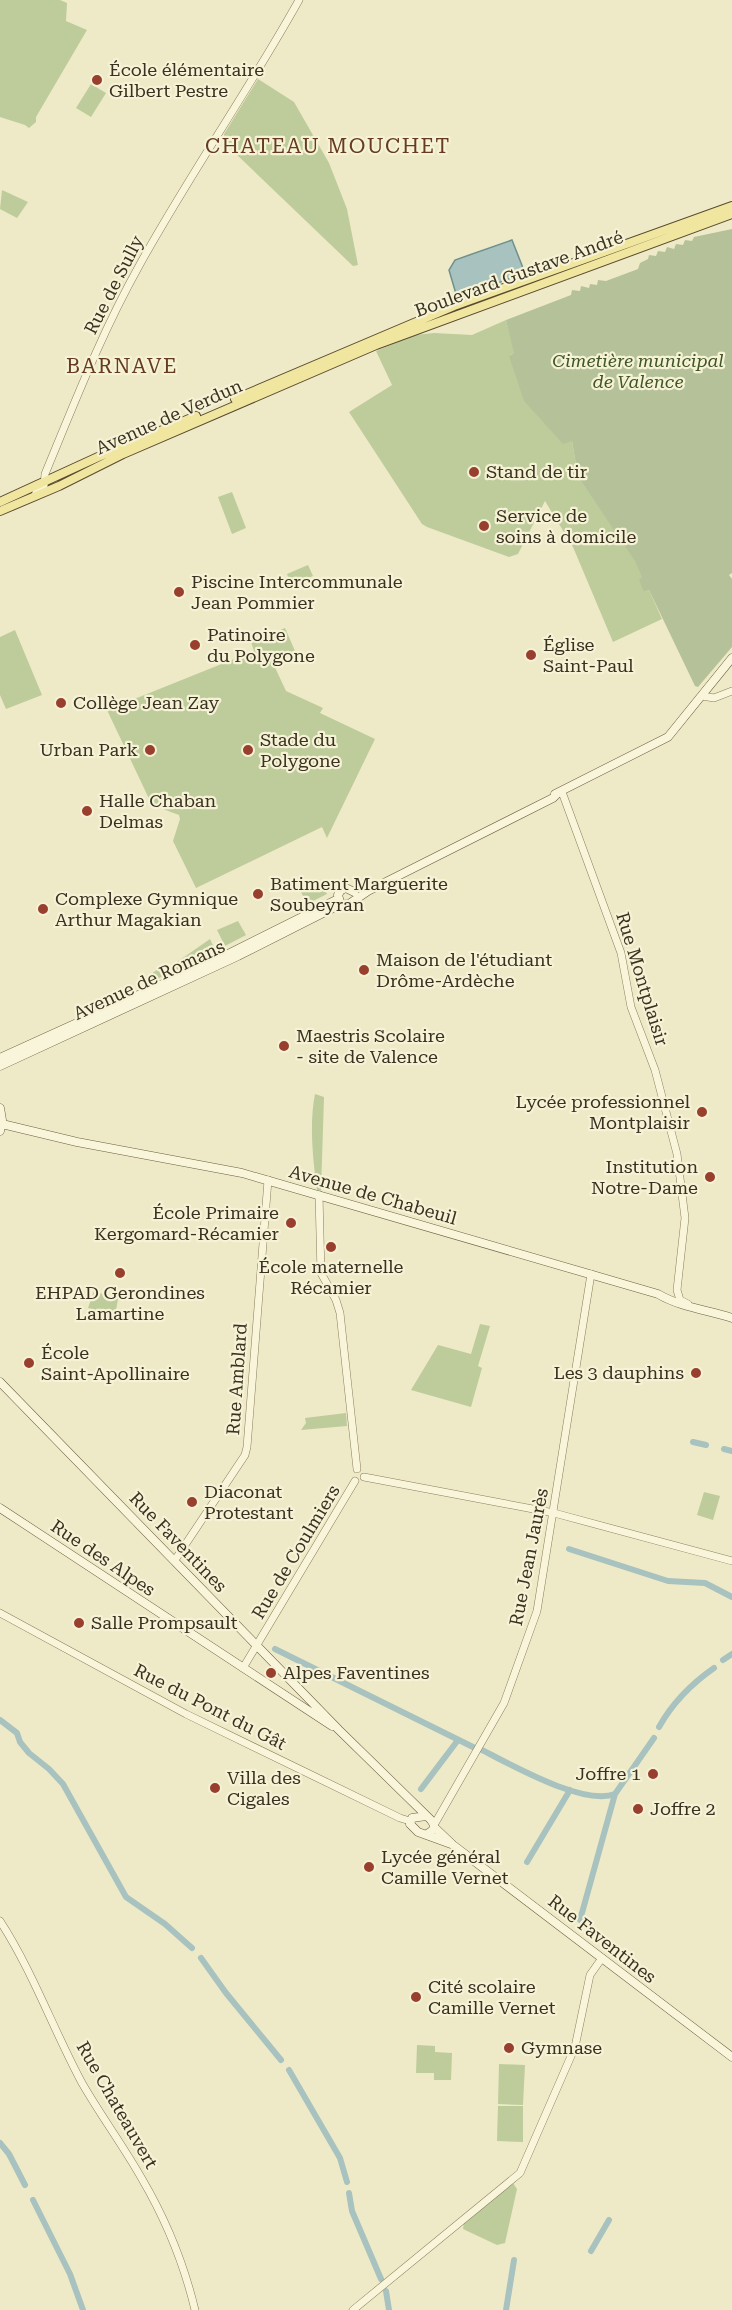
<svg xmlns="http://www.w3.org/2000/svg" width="732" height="2310" font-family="'Roboto Serif',serif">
  <rect width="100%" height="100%" fill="#eeeac7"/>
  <!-- green -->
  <path fill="#bdcc9a" d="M0 0H60L67 3 66 21 87 30 36 117V122L29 128 25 125 0 117Z
    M258 79 294 102 329 163 347 209 358 265 353 266 235 153 224 140V134Z
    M91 84 106 93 91 117 76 108Z
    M2 190 28 202 17 218 0 209Z
    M506 320 515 353 510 355 572 441 578 477 636 561 643 577 644 592 649 590 662 619 613 642 573 547 545 501 518 554 509 557 427 527 422 524 349 412 392 385 376 351 415 335 434 333 472 335Z
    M232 492 246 528 232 534 218 497Z
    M308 565 313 576 291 585 287 574Z
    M285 628 295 651 272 661 286 691 323 708 320 713 375 739 327 838 322 827 196 888 173 841 180 819 179 815 152 805 107 710 254 651 251 642Z
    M15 630 42 695 6 709 0 695V637Z
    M318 879 327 894 307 904 299 888Z
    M238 921 246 935 225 946 217 930Z
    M210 939 216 952 146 984 144 979 161 967 164 971Z
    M315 1094 324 1097 321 1191 317 1190C313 1160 309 1124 315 1094Z
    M94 1291 118 1299 115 1316 88 1308Z
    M480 1324 490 1326 478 1366 482 1368 471 1407 411 1390 438 1345 471 1354Z
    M346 1413 347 1426 301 1430 306 1423 305 1418Z
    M704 1492 720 1496 713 1520 697 1515Z
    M417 2045 435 2046V2052L452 2053 451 2080H434V2073H416Z
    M499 2064 525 2065 523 2105 498 2104Z
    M498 2106H523V2142L497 2141Z
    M513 2183 517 2189 505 2243 497 2245 463 2229 464 2223Z"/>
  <!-- cemetery -->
  <path fill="#b5c299" d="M732 229V573L729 575 732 579V647L698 687 695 686 649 590 644 592 639 580 642 577 635 561 578 477 572 441 563 444 524 401 509 356 514 353 506 320 571 295 572 290 580 291 581 286 589 288 590 284 597 285 598 280 606 281 638 269 640 263 648 259 649 255 656 256 658 251 665 252 667 247 674 249 676 244 683 245 685 240 692 241 694 237Z"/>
  <!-- water -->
  <path fill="#a8c2bf" stroke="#6e908e" stroke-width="1.5" d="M512 240 525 273 463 296 456 294 449 270 455 260Z"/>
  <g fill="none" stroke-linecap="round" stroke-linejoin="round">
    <!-- canal -->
    <path stroke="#a8c2bf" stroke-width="6" d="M693 1442 706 1445
      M724 1449 732 1451
      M569 1549 668 1581 705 1583 732 1597
      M275 1649 473 1747
      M723 1660 732 1654
      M0 1720 17 1733 20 1742 29 1753 49 1769 63 1784 126 1897 165 1924 192 1948
      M659 1727C673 1702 691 1684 714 1668
      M482 1750C512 1765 583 1806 615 1794L654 1738
      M421 1789 458 1740
      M527 1862 570 1790
      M580 1920 615 1794
      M201 1958 226 1993 281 2060
      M289 2070 340 2158 347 2182
      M0 2143 9 2154 25 2185
      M349 2193 352 2211 381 2279
      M33 2200 70 2274 83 2310
      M591 2251 609 2220
      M386 2291 389 2310
      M506 2310 514 2260"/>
    <!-- tertiary casing -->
    <g stroke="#8a7d5c" stroke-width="8">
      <path id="tertiary" d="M36 493 44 486 45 474C74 404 102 332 139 266 189 175 249 90 299 0
        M702 696 714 698 732 691
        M562 792 621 953 631 1007 655 1070 677 1154 685 1218 677 1290 680 1300 688 1304
        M319 1195 321 1273 336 1300 340 1313 357 1469
        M364 1477 554 1513 732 1561
        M175 1560 245 1455 247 1447 268 1180
        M0 1613 186 1714 400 1818 410 1821
        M243 1668 355 1481
        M434 1825 504 1703 537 1611 591 1274
        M0 1921C33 1972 53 2029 82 2083 101 2116 124 2147 142 2179 166 2220 184 2264 195 2310
        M353 2310 520 2173 575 2047 590 1975 602 1958"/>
    </g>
    <!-- secondary casing -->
    <g stroke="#6c5e3f" stroke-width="9">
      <path id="secondary" d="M555 794 668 737 732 658
        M340 902 338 895 341 890 346 888 354 892
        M0 1058 224 956 338 899
        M0 1066 238 956 339 905 349 904 368 891 553 798 558 793
        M0 1108 2 1120 0 1131
        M2 1124 77 1142 242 1173 658 1294C680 1307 707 1310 732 1318
        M0 1382 339 1730 431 1820 434 1825 433 1830 427 1834
        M0 1508 332 1726
        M426 1816 412 1818 410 1824 418 1832 451 1844
        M434 1827 453 1845 732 2057"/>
    </g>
    <!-- primary casing -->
    <g stroke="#584a30" stroke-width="10">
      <path id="primary" d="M235 399 454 306 732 206
        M0 502 98 457 196 416
        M0 511 59 486 123 454 376 345 732 214"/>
    </g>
    <!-- tertiary -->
    <use href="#tertiary" stroke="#f9f5da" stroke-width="7"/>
    <!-- secondary -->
    <use href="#secondary" stroke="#f9f5da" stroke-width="8"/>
    <!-- primary -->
    <use href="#primary" stroke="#f0e6a0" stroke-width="8"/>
  </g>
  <!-- markers -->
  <g fill="#98402d" stroke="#f5f2d6" stroke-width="2">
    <circle cx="97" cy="80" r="6"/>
    <circle cx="474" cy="472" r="6"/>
    <circle cx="484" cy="526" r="6"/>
    <circle cx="179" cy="592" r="6"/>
    <circle cx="195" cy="645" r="6"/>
    <circle cx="531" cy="655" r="6"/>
    <circle cx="61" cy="703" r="6"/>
    <circle cx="150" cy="750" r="6"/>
    <circle cx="248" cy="750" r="6"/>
    <circle cx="87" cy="811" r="6"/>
    <circle cx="258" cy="894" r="6"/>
    <circle cx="43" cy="909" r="6"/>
    <circle cx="364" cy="970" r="6"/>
    <circle cx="284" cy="1046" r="6"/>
    <circle cx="702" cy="1112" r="6"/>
    <circle cx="710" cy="1177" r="6"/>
    <circle cx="291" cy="1223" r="6"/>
    <circle cx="331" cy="1247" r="6"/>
    <circle cx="120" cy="1273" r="6"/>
    <circle cx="29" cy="1363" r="6"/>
    <circle cx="696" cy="1373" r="6"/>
    <circle cx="192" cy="1502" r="6"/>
    <circle cx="79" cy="1623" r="6"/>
    <circle cx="271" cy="1673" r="6"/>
    <circle cx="653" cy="1774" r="6"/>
    <circle cx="215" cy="1788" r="6"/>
    <circle cx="638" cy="1809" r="6"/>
    <circle cx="369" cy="1867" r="6"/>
    <circle cx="416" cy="1997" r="6"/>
    <circle cx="509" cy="2048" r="6"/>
  </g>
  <g text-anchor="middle" stroke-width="4.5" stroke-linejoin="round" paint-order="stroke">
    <!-- poi labels -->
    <g font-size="18" fill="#3a3120" stroke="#f5f2d6" text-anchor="start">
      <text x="109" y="76">École élémentaire<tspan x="109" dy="21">Gilbert Pestre</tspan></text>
      <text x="486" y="478">Stand de tir</text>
      <text x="496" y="522">Service de<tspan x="496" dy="21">soins à domicile</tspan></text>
      <text x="191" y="588">Piscine Intercommunale<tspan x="191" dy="21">Jean Pommier</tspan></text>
      <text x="207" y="641">Patinoire<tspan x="207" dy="21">du Polygone</tspan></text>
      <text x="543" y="651">Église<tspan x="543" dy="21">Saint-Paul</tspan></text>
      <text x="73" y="709">Collège Jean Zay</text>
      <text x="260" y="746">Stade du<tspan x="260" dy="21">Polygone</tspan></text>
      <text x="138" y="756" text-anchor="end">Urban Park</text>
      <text x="99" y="807">Halle Chaban<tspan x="99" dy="21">Delmas</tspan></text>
      <text x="270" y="890">Batiment Marguerite<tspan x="270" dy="21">Soubeyran</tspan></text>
      <text x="55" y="905">Complexe Gymnique<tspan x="55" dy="21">Arthur Magakian</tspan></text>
      <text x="376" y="966">Maison de l'étudiant<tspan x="376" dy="21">Drôme-Ardèche</tspan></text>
      <text x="296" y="1042">Maestris Scolaire<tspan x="296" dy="21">- site de Valence</tspan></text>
      <text x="690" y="1108" text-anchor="end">Lycée professionnel<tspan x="690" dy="21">Montplaisir</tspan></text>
      <text x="698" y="1173" text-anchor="end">Institution<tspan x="698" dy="21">Notre-Dame</tspan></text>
      <text x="279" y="1219" text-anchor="end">École Primaire<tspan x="279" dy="21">Kergomard-Récamier</tspan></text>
      <text x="331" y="1273" text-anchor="middle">École maternelle<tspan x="331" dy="21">Récamier</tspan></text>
      <text x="120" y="1299" text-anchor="middle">EHPAD Gerondines<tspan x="120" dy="21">Lamartine</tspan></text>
      <text x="41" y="1359">École<tspan x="41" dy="21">Saint-Apollinaire</tspan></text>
      <text x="684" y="1379" text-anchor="end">Les 3 dauphins</text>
      <text x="204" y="1498">Diaconat<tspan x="204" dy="21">Protestant</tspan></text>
      <text x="91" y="1629">Salle Prompsault</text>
      <text x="283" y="1679">Alpes Faventines</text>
      <text x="641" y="1780" text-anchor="end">Joffre 1</text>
      <text x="227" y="1784">Villa des<tspan x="227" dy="21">Cigales</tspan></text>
      <text x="650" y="1815">Joffre 2</text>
      <text x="381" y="1863">Lycée général<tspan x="381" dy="21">Camille Vernet</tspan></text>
      <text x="428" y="1993">Cité scolaire<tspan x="428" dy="21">Camille Vernet</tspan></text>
      <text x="521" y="2054">Gymnase</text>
    </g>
    <!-- street labels -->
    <g font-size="18" fill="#3a3120" stroke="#f5f2d6">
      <text transform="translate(519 274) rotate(-20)" y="6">Boulevard Gustave André</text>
      <text transform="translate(114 285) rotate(-63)" y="6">Rue de Sully</text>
      <text transform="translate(169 417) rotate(-24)" y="6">Avenue de Verdun</text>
      <text transform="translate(642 979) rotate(73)" y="6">Rue Montplaisir</text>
      <text transform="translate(149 980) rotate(-25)" y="6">Avenue de Romans</text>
      <text transform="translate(373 1195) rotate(16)" y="6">Avenue de Chabeuil</text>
      <text transform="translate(237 1379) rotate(-86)" y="6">Rue Amblard</text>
      <text transform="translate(178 1542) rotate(46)" y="6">Rue Faventines</text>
      <text transform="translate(296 1552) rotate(-59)" y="6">Rue de Coulmiers</text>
      <text transform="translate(529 1557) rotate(-79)" y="6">Rue Jean Jaurès</text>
      <text transform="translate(103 1558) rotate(34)" y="6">Rue des Alpes</text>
      <text transform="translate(210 1707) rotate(27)" y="6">Rue du Pont du Gât</text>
      <text transform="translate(602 1939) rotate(38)" y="6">Rue Faventines</text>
      <text transform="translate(117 2105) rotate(60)" y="6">Rue Chateauvert</text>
    </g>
    <!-- park labels -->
    <g font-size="18" font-style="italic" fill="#415626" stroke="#f5f2d6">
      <text x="638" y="367">Cimetière municipal<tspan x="638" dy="21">de Valence</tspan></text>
    </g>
    <!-- quarter labels -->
    <g font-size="21" letter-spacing="1.5" fill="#663b1f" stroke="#f5f2d6">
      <text x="328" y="153">CHATEAU MOUCHET</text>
      <text x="122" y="373">BARNAVE</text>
    </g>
  </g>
</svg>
